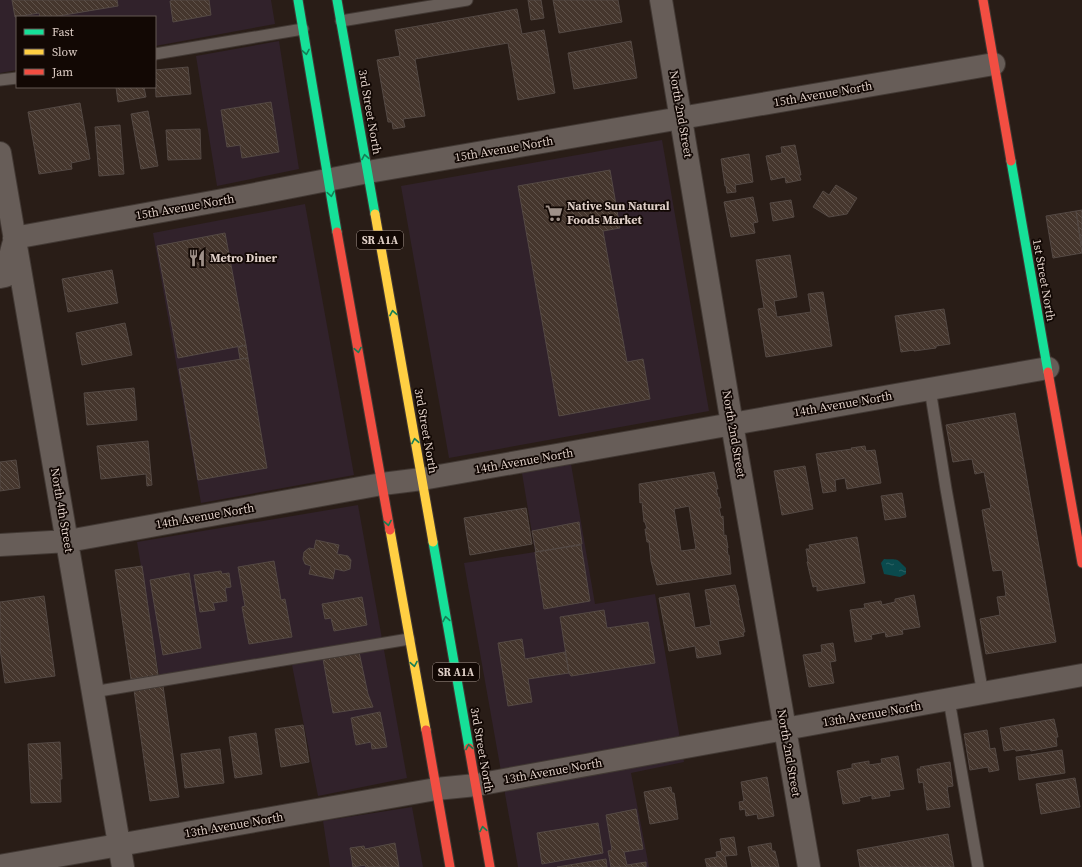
<svg xmlns="http://www.w3.org/2000/svg" width="1082" height="867" font-family="'Source Serif 4',serif">
  <defs>
    <pattern id="water-ripples" width="26" height="14" patternUnits="userSpaceOnUse"><rect width="26" height="14" fill="#0a4a4d"/><path d="M2 4q2-2 4 0t4 0M15 11q2-2 4 0t4 0" fill="none" stroke="#2d6365"/></pattern>
    <pattern id="building-back-hatch" width="6" height="6" patternUnits="userSpaceOnUse"><rect width="6" height="6" fill="#45362d"/><path d="M-1 5l2 2M0 0l6 6M5-1l2 2" fill="none" stroke="#5f524a"/></pattern>
  </defs>
  <rect width="100%" height="100%" fill="#291d17"/>
  <!-- commercial -->
  <path fill="#31222b" d="M0 0H271L275 24 155 46V17H17V70L0 73Z
    M279 41 299 169 217 186 196 56Z
    M662 140 709 411 449 458 401 186Z
    M305 204 354 475 201 503 153 233Z
    M571 464 595 604 655 594 684 762 631 773 649 867H518L464 563 535 552 522 473Z
    M358 505 407 778 318 796 292 665 161 687 137 542Z
    M412 807 423 867H330L323 821Z"/>
  <!-- water -->
  <path fill="url(#water-ripples)" d="M884 559C899 560 895 557 906 568V574L900 577 884 574 881 563Z"/>
  <!-- building -->
  <path fill="url(#building-back-hatch)" stroke="#544944" fill-rule="evenodd" d="M12 0H117L118 6 52 17H40L39 13 15 17Z
    M173 0H209L211 15 173 22 170 1Z
    M528 0H541L544 18 531 20Z
    M553 0H618L622 22 559 33Z
    M517 9 522 34 544 30 555 93 518 100 508 43 415 59 425 116 403 119 405 127 393 129 392 122H388L377 60 400 56 395 30Z
    M631 41 637 78 574 89 568 53Z
    M188 67 191 94 156 97 155 70Z
    M116 87H144L146 97 118 102Z
    M271 102 279 152 242 158 240 145 227 147 221 110Z
    M80 103 90 159 71 163 72 169 39 174 28 112Z
    M148 111 158 166 141 169 131 114Z
    M120 125 124 174 99 176 95 127Z
    M200 129 201 159 168 160 166 130Z
    M795 145 801 175H799L801 180 786 183 785 177 771 180 766 156 782 153 781 147Z
    M749 154 753 182 735 185 736 192 727 193 726 186H725L721 159Z
    M610 170 620 228 603 231 627 362 643 359 650 399 559 416 518 186Z
    M836 185 857 198 847 214 829 217 813 207 823 191 829 195Z
    M753 197 758 222 753 223 755 233 731 237 724 202Z
    M791 200 794 217 773 221 770 203Z
    M1082 210V246L1076 211Z
    M1076 211 1082 253 1053 258 1046 216Z
    M225 233 246 345 178 358 157 246Z
    M790 255 797 297 774 301 777 317 811 312 808 294 823 292 832 346 766 357 758 309 764 308 756 260Z
    M112 270 118 303 68 312 62 279Z
    M944 309 950 344 936 346V348L914 351V350L901 352 895 316Z
    M125 323 132 355 82 365 76 333Z
    M246 345 248 358 240 359 238 347Z
    M248 358 267 468 198 480 179 369Z
    M134 388 137 420 87 425 84 393Z
    M1015 413 1056 642 986 654 980 619 1000 615 997 597 1006 596 1002 570 993 571 982 510 991 508 984 472 975 474 972 459 953 462 946 425Z
    M148 441 152 485 147 486 146 474 101 479 97 446Z
    M865 446 866 451 875 450 881 483 847 489 845 478 835 480 836 491 823 493 816 454 852 449 851 448Z
    M16 460 20 488 0 491V462Z
    M805 466 813 509 782 515 774 471Z
    M714 472 718 489H716L718 497H719L721 508H719L721 517 723 516 724 536 726 535 728 548H727L728 555H729L731 574 657 585 651 561 649 542H647L645 529H647L645 522H644L642 502 640 503 639 484ZM689 506 696 549 681 551 674 509Z
    M902 493 906 517 885 520 881 496Z
    M526 508 532 544 470 555 464 518Z
    M579 522 582 544 536 552 532 531Z
    M857 537 865 583 817 591V586L813 587 807 562 808 561 806 549H810L809 545Z
    M316 540 339 545 337 554 348 556 351 560 350 569 344 571 335 569 333 579 309 574 311 566 305 564 303 559 304 552 309 548 314 549Z
    M581 545 590 601 544 609 535 552Z
    M274 561 281 600 285 599 292 637 249 644 242 607 245 606 238 567Z
    M142 566 158 675 131 679 115 570Z
    M221 571 222 574 229 573 231 587 225 588 227 601 213 603 215 610 200 612 194 575Z
    M189 573 201 648 163 655 150 580Z
    M735 585 739 600H738L745 632H743L744 636 718 641 721 654 697 658 695 646 669 651 659 598 689 593 695 628 711 625 705 590Z
    M914 595 920 627 902 630 903 634 886 637 885 632 871 635 872 639 855 642 850 610 865 608 864 604 881 601 882 605 895 602V599Z
    M44 596 55 676 5 683 0 649V602Z
    M362 597 367 625 334 631 331 618 325 619 322 604Z
    M604 610 607 628 648 622 655 663 571 676 569 673 560 617Z
    M522 639 525 659 565 652 569 673 528 679 532 702 508 706 498 643Z
    M833 643 836 661 830 662 834 683 809 687 803 655 822 652 821 645Z
    M359 652 368 694 373 707 333 713 323 659Z
    M163 686 179 797 150 801 134 690Z
    M380 712 387 747 372 749 371 742 356 745 351 718Z
    M1054 719 1058 737H1056L1057 746 1031 751 1030 749 1016 751 1015 749 1004 751 1000 728Z
    M303 725 309 762 281 767 275 729Z
    M987 730 990 749 995 748 999 770 989 772 988 767 970 770 964 734Z
    M256 733 262 774 235 778 229 737Z
    M60 742 62 779H60L61 802 31 803 28 744Z
    M220 749 224 783 185 788 181 754Z
    M1062 750 1065 773 1019 780 1016 757Z
    M898 756 904 789 889 791 890 796 872 799V795L859 798 860 801 843 804 837 771 852 768V764L869 761V765L882 763 881 759Z
    M950 762 953 786 947 787 950 807 927 810 923 782 919 783 917 769H921L920 767Z
    M767 777 774 816 758 819 757 814 746 816 745 809 740 810 739 802 744 801 741 782Z
    M1075 778 1080 807 1041 814 1036 784Z
    M671 787 672 793H674L678 819 650 824 644 792Z
    M636 809 643 849 624 852 627 865 646 862V867H611L608 851 612 850 606 815Z
    M598 823 603 853 542 864 537 833Z
    M948 834 954 867H860L857 850Z
    M734 837 737 855 725 856 727 867H707L705 859 717 857 716 852 722 851 720 839Z
    M395 843 399 867H366L365 865 353 867 350 848 364 846 365 849Z
    M771 843 772 851H775L779 867H752L748 847Z
    M606 859 607 867H557Z"/>
  <g fill="none" stroke-linecap="round" stroke-linejoin="round">
    <!-- lane casing -->
    <g stroke="#423934" stroke-width="13">
      <path id="lane" d="M341 21 467 0
        M155 54 303 29
        M0 80 17 78
        M930 389 946 489 983 694
        M93 692 409 639
        M949 700 978 867"/>
    </g>
    <!-- street casing -->
    <g stroke="#423934" stroke-width="24">
      <path id="street" d="M661 0 732 424 809 867
        M0 153 123 867
        M14 238 245 196 368 172 994 64
        M0 277 5 276 13 245
        M0 545 68 541 382 484 422 479 1048 368
        M0 866 436 789 476 785 1082 675"/>
    </g>
    <!-- fast casing -->
    <g stroke="#423934" stroke-width="11">
      <path id="fast" d="M298 0 337 232
        M337 0 375 214
        M1011 161 1048 372
        M433 542 469 748"/>
    </g>
    <!-- slow casing -->
    <g stroke="#423934" stroke-width="11">
      <path id="slow" d="M375 214 433 542
        M390 530 426 730"/>
    </g>
    <!-- jam casing -->
    <g stroke="#423934" stroke-width="11">
      <path id="jam" d="M983 0 1011 161
        M337 232 390 530
        M1048 372 1082 563
        M426 730 450 867
        M469 748 490 867"/>
    </g>
    <!-- lane -->
    <use href="#lane" stroke="#675d58" stroke-width="11"/>
    <!-- street -->
    <use href="#street" stroke="#675d58" stroke-width="22"/>
    <!-- fast -->
    <use href="#fast" stroke="#16e098" stroke-width="9"/>
    <!-- slow -->
    <use href="#slow" stroke="#ffcf43" stroke-width="9"/>
    <!-- jam -->
    <use href="#jam" stroke="#f24e42" stroke-width="9"/>
  </g>
  <!-- one-way arrows -->
  <defs><path id="oneway-chevron" d="M-2-3.5L2.5 0L-2 3.5" fill="none" stroke-width="1.6" stroke-linecap="round" stroke-linejoin="round"/></defs>
  <g stroke="#147f55">
    <use href="#oneway-chevron" transform="translate(306 52) rotate(80)"/>
    <use href="#oneway-chevron" transform="translate(365 157) rotate(-100)"/>
    <use href="#oneway-chevron" transform="translate(331 194) rotate(80)"/>
    <use href="#oneway-chevron" transform="translate(393 313) rotate(-100)"/>
    <use href="#oneway-chevron" transform="translate(358 350) rotate(80)"/>
    <use href="#oneway-chevron" transform="translate(415 441) rotate(-100)"/>
    <use href="#oneway-chevron" transform="translate(388 523) rotate(80)"/>
    <use href="#oneway-chevron" transform="translate(446 619) rotate(-100)"/>
    <use href="#oneway-chevron" transform="translate(414 664) rotate(80)"/>
    <use href="#oneway-chevron" transform="translate(469 747) rotate(-100)"/>
    <use href="#oneway-chevron" transform="translate(483 829) rotate(-100)"/>
  </g>
  <!-- icons -->
  <defs>
    <g id="supermarket-bare" transform="scale(1.38)"><path d="M-6-5.5h2.5l.6 2H6L4.5 2H-2.5L-4.4-4H-6ZM-1.5 3.2a1.3 1.3 0 1 0 .1 0ZM3 3.2a1.3 1.3 0 1 0 .1 0Z" fill="#9f9189" stroke="#120804" stroke-width="2.5" paint-order="stroke"/></g>
    <g id="restaurant-bare" transform="scale(1.38)"><path d="M-5-6h1v4h1v-4h1v4h1v-4h1v5L-1.5 .5V6h-2V.5L-5-1ZM5-6V6H3V1.5H1.5Q1.5-4 5-6Z" fill="#9f9189" stroke="#120804" stroke-width="2.5" paint-order="stroke"/></g>
  </defs>
  <g fill-rule="evenodd">
    <use href="#supermarket-bare" x="554" y="213"/>
    <use href="#restaurant-bare" x="197" y="258"/>
  </g>
  <g text-anchor="middle" stroke-width="3.5" stroke-linejoin="round" paint-order="stroke">
    <!-- shield labels -->
    <g fill="#120804" stroke="#a2938c" stroke-width="1">
      <rect x="357" y="231" width="46" height="18" rx="3"/>
      <rect x="433" y="663" width="46" height="18" rx="3"/>
    </g>
    <g font-size="11" font-weight="bold" fill="#dfcfc7">
      <text x="380" y="244">SR A1A</text>
      <text x="456" y="676">SR A1A</text>
    </g>
    <!-- street labels -->
    <g font-size="12" fill="#dfcfc7" stroke="#120804">
      <text transform="translate(823 94) rotate(-10)" y="4">15th Avenue North</text>
      <text transform="translate(370 112) rotate(80)" y="4">3rd Street North</text>
      <text transform="translate(681 114) rotate(80)" y="4">North 2nd Street</text>
      <text transform="translate(504 149) rotate(-10)" y="4">15th Avenue North</text>
      <text transform="translate(185 207) rotate(-10)" y="4">15th Avenue North</text>
      <text transform="translate(1044 280) rotate(80)" y="4">1st Street North</text>
      <text transform="translate(843 404) rotate(-10)" y="4">14th Avenue North</text>
      <text transform="translate(426 431) rotate(80)" y="4">3rd Street North</text>
      <text transform="translate(734 434) rotate(80)" y="4">North 2nd Street</text>
      <text transform="translate(524 461) rotate(-10)" y="4">14th Avenue North</text>
      <text transform="translate(62 510) rotate(80)" y="4">North 4th Street</text>
      <text transform="translate(205 516) rotate(-10)" y="4">14th Avenue North</text>
      <text transform="translate(872 714) rotate(-10)" y="4">13th Avenue North</text>
      <text transform="translate(482 750) rotate(80)" y="4">3rd Street North</text>
      <text transform="translate(789 753) rotate(80)" y="4">North 2nd Street</text>
      <text transform="translate(553 771) rotate(-10)" y="4">13th Avenue North</text>
      <text transform="translate(234 825) rotate(-10)" y="4">13th Avenue North</text>
    </g>
    <!-- poi labels -->
    <g font-size="12" font-weight="bold" fill="#dfcfc7" stroke="#120804" text-anchor="start">
      <text x="567" y="210">Native Sun Natural<tspan x="567" dy="14">Foods Market</tspan></text>
      <text x="210" y="262">Metro Diner</text>
    </g>
  </g>
  <!-- legend -->
  <rect x="16" y="16" width="140" height="72" fill="#120804" stroke="#645852"/>
  <rect x="24" y="29" width="20" height="6" fill="#16e098" stroke="#645852"/>
  <text x="52" y="36" font-size="12" fill="#dfcfc7">Fast</text>
  <rect x="24" y="49" width="20" height="6" fill="#ffcf43" stroke="#645852"/>
  <text x="52" y="56" font-size="12" fill="#dfcfc7">Slow</text>
  <rect x="24" y="69" width="20" height="6" fill="#f24e42" stroke="#645852"/>
  <text x="52" y="76" font-size="12" fill="#dfcfc7">Jam</text>
</svg>
